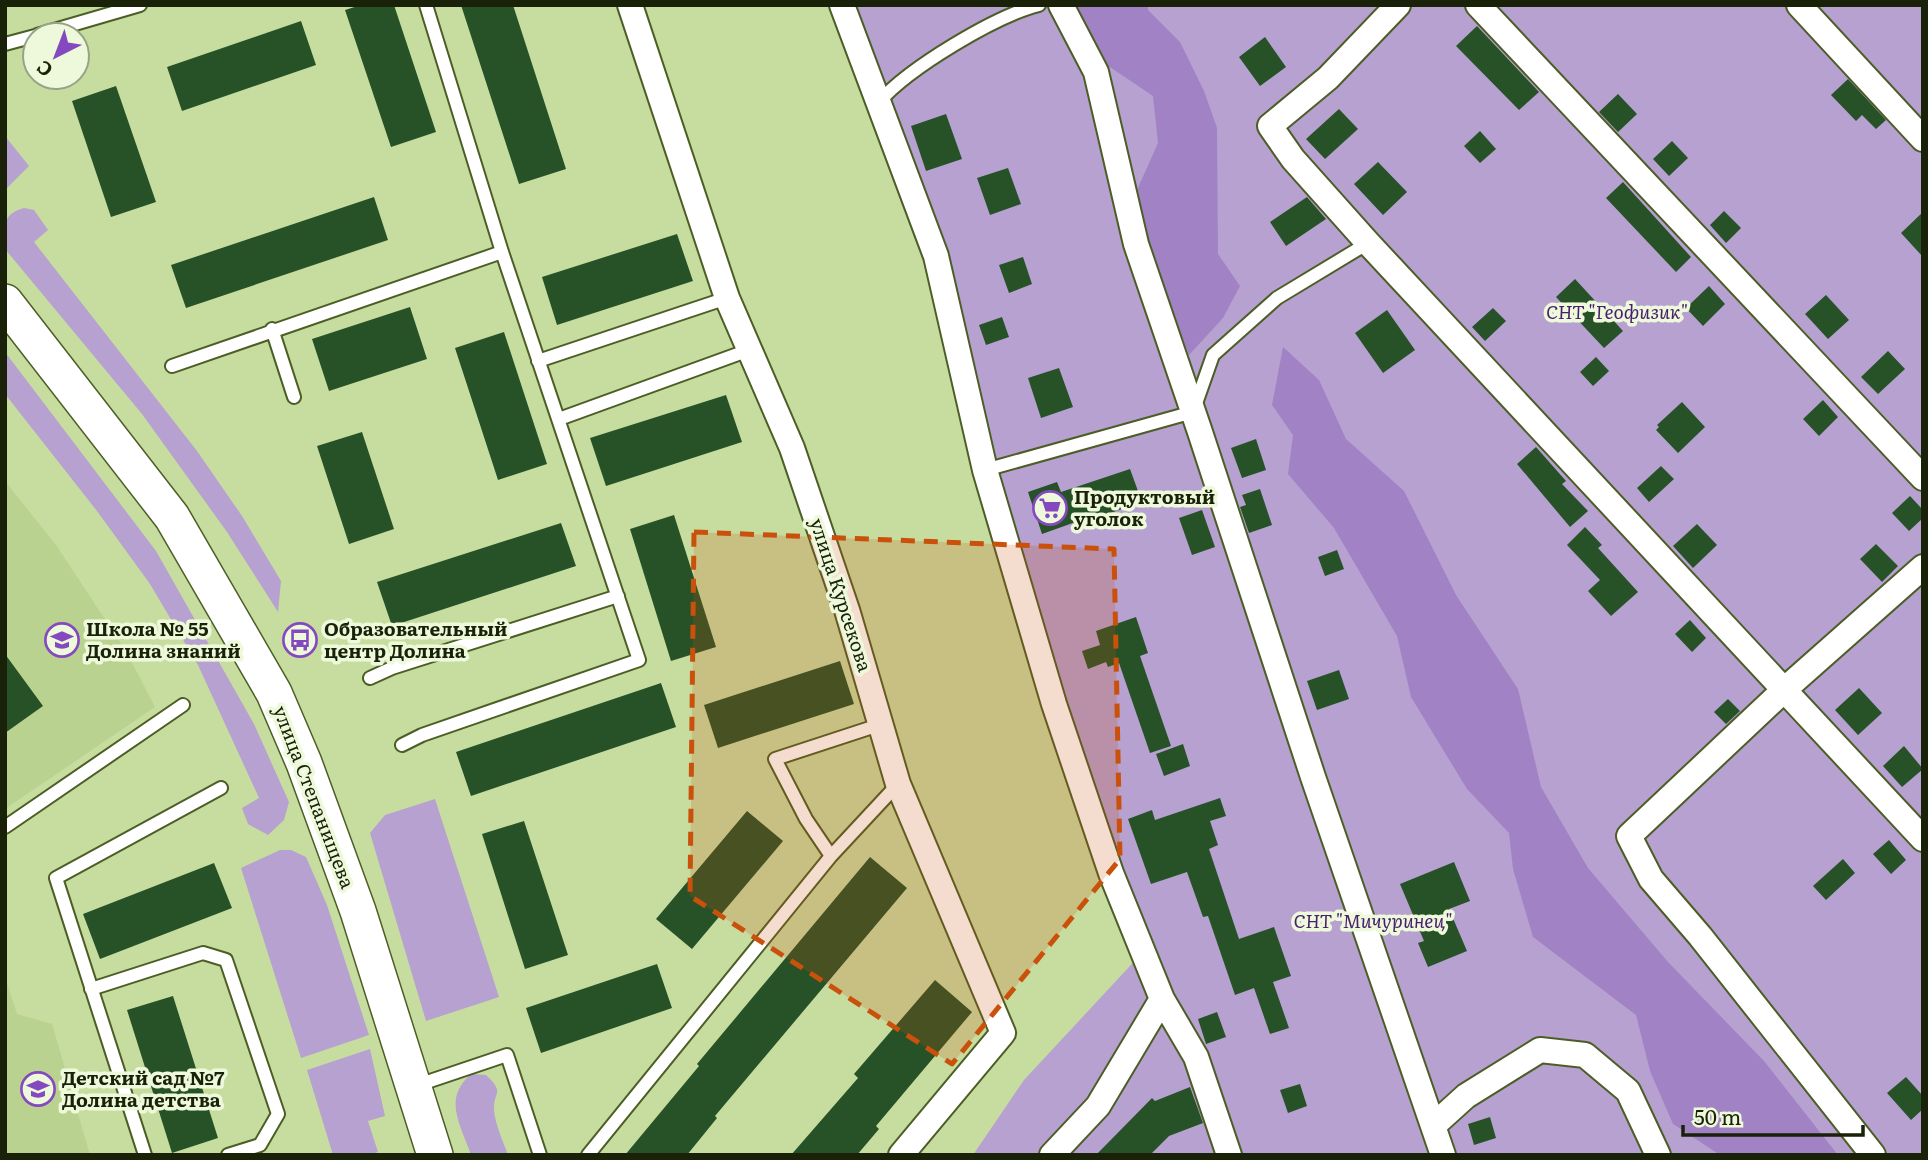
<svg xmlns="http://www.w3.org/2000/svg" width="1928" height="1160" font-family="Literata,serif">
  <rect width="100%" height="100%" fill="#c7dda0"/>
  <!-- built -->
  <path fill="#bad28f" d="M5 481 56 545 126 651 155 707 5 809Z
    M5 977 17 1014 52 1024 90 1155H5Z"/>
  <!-- green -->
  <path fill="#b6a1d0" d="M828 5H1923V1155H973L1024 1080 1142 953 947 326Z
    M5 136 29 166 5 190Z
    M24 208 34 210 48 230 34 242 197 451 242 516 281 581 278 612 227 532 142 414 5 249C5 228 0 215 24 208Z
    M5 352 156 551 254 724 289 802 284 820 268 835 248 824 242 808 259 798 198 665 150 584 97 511 5 394Z
    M435 799 499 997 426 1021 370 833 385 815Z
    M280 850H291L306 857 327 905 369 1035 301 1058 241 868Z
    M370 1049 385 1116 368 1121 378 1152 369 1155H333L307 1070Z
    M471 1074 486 1075C506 1094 493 1091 494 1110 495 1124 503 1141 508 1155H471C461 1125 442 1099 471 1074Z"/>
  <!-- forest -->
  <path fill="#a183c5" d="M1070 5H1148V10L1180 42 1204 91 1217 128 1218 254 1240 286 1223 318 1189 355 1148 251 1133 199 1158 143 1153 96 1098 59Z
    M1283 347 1319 380 1346 439 1404 491 1456 595 1518 689 1541 787 1588 868 1668 962 1764 1061 1838 1155H1720L1673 1124 1650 1071 1636 1015 1533 937 1513 869 1509 833 1467 789 1411 697 1397 636 1334 528 1288 474 1293 435 1272 405Z"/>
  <!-- building -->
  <path fill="#275228" d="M361 5H394L436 132 391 147 345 10Z
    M461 5H513L566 169 519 184Z
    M301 21 316 65 182 111 167 67Z
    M1477 26 1539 92 1519 110 1456 46Z
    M1265 37 1286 67 1260 86 1239 57Z
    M1848 79 1886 120 1876 129 1862 115 1856 121 1831 95Z
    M116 86 156 202 111 217 72 101Z
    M1618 94 1637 114 1618 132 1599 112Z
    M1339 109 1358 129 1325 159 1306 139Z
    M946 114 962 159 926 171 911 126Z
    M1480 131 1496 149 1480 163 1464 146Z
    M1672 141 1688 158 1669 176 1653 159Z
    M1378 162 1407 192 1383 215 1354 184Z
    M1008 168 1021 204 990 215 977 178Z
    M1623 182 1691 257 1676 272 1606 198Z
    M374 197 388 240 186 308 171 265Z
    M1307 197 1326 219 1286 246 1270 222Z
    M1724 211 1741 228 1726 243 1710 225Z
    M1923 212V257L1901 233Z
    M677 234 693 281 557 325 542 277Z
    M1023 257 1032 284 1009 293 999 265Z
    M1575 279 1623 331 1604 348 1556 297Z
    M1709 286 1725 304 1703 326 1686 308Z
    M1826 295 1849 320 1828 339 1805 314Z
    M410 307 427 359 329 391 312 339Z
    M1493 308 1506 321 1485 341 1472 327Z
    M1387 310 1415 350 1383 373 1355 333Z
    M1002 317 1009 337 986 345 979 325Z
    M504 332 547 464 498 480 455 348Z
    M1888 351 1905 369 1878 394 1861 377Z
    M1596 357 1609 371 1593 386 1580 372Z
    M1059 368 1073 407 1041 418 1028 378Z
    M726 395 742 442 606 486 590 438Z
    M1823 400 1838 417 1819 436 1803 419Z
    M1682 402 1705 427 1678 453 1656 430 1659 427 1657 425Z
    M362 432 394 529 349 544 317 446Z
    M1256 439 1266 470 1242 478 1231 448Z
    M1536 447 1566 481 1562 484 1588 511 1570 527 1517 464Z
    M1661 466 1674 479 1649 502 1637 488Z
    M1130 469 1142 502 1099 517 1098 514 1042 534 1028 492 1057 482 1061 492Z
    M1260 489 1272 525 1249 533 1240 507 1246 505 1242 495Z
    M1910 496 1923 510V518L1909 531 1892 513Z
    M1202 510 1215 547 1192 555 1179 518Z
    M674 515 716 647 671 661 630 529Z
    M561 523 576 566 392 626 377 582Z
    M1697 524 1717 545 1693 568 1673 546Z
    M1585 527 1602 545 1598 548 1638 592 1611 616 1588 591 1600 580 1567 545Z
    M1876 544 1898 566 1882 582 1860 559Z
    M1337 550 1344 569 1325 576 1318 557Z
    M1136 617 1148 653 1140 656 1171 746 1150 753 1119 663 1108 667 1106 662 1088 669 1082 651 1100 645 1096 631Z
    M1690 620 1706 638 1692 652 1675 634Z
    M5 654 43 706 5 733Z
    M840 661 854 704 718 748 704 705Z
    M1339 670 1349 699 1317 710 1307 681Z
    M661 683 676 727 471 796 456 752Z
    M1859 688 1882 713 1858 735 1835 710Z
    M1728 699 1740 711 1726 724 1714 712Z
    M1183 744 1190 766 1164 776 1156 754Z
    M1904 746 1923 769 1902 787 1883 766Z
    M1220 798 1226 816 1210 821 1218 845 1209 849 1239 939 1274 927 1291 976 1273 982 1289 1028 1270 1034 1254 988 1235 995 1208 916 1203 917 1187 872 1151 884 1128 819 1152 810 1155 820Z
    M747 811 783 841 692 949 656 919Z
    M524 821 568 955 525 969 482 834Z
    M1889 840 1906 860 1891 874 1873 854Z
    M870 857 907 888 715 1116 717 1118 687 1155H625L699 1066 697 1064Z
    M1843 859 1855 873 1826 900 1813 886Z
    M1454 862 1470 901 1449 909 1467 951 1428 967 1418 943 1424 941 1400 884Z
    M214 863 232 908 100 959 83 914Z
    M657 964 672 1008 541 1053 526 1008Z
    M935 980 972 1012 876 1126 879 1129 857 1155H791L858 1078 854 1074Z
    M173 996 218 1138 172 1153 127 1010Z
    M1217 1012 1226 1037 1206 1044 1198 1019Z
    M1906 1077 1923 1096V1109L1911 1120 1887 1093Z
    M1300 1084 1307 1106 1288 1113 1280 1090Z
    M1190 1087 1203 1123 1169 1136 1150 1155H1096L1152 1098 1155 1101Z
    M1490 1117 1496 1138 1474 1145 1468 1124Z"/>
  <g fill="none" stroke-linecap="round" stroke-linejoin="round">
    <!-- lane casing -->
    <g stroke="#4c5e26" stroke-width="16">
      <path id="lane" d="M37 35 140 5
        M5 44 35 36
        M879 102C909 68 995 16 1039 5
        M272 329 294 397
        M538 361 727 298
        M172 366 502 252
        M559 419 749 350
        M985 470 1193 412 1213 355 1277 298 1368 243
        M370 678 392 668 618 596
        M402 745 422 735 639 660 502 252 426 5
        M5 827 183 705
        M831 856 806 819 775 759 882 724
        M91 989 203 953 226 960 278 1114 260 1145 228 1155
        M415 1086 507 1055 540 1155
        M145 1155 56 878 221 788
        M588 1155 831 856 898 784"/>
    </g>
    <!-- street casing -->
    <g stroke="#4c5e26" stroke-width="28">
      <path id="street" d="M630 5 727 298 792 448 847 610 898 784 1003 1033 901 1155
        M842 5 936 256 985 470 1054 704 1111 873 1162 999 1196 1057 1229 1155
        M1061 5 1096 72 1136 244 1200 432 1313 777 1443 1155
        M1398 5 1328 78 1270 126 1293 159 1368 243 1923 839
        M1478 5 1923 478
        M1799 5 1923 139
        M1434 1125 1466 1096 1540 1050 1585 1055 1628 1091 1658 1155
        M1052 1155 1098 1106 1162 999
        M1873 1155 1700 936 1651 879 1629 836 1784 690 1923 567"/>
    </g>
    <!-- secondary casing -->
    <g stroke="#4c5e26" stroke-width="38">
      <path id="secondary" d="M5 302 172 517 274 693 304 763 358 911 435 1155"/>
    </g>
    <!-- lane -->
    <use href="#lane" stroke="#fff" stroke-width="12"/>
    <!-- street -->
    <use href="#street" stroke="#fff" stroke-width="24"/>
    <!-- secondary -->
    <use href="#secondary" stroke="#fff" stroke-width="35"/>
  </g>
  <!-- marked area -->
  <path fill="#c9510c" fill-opacity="0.2" stroke="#c9510c" stroke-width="5" stroke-dasharray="14 9" stroke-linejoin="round" d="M694 532 1114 549 1120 859 952 1064 690 896Z"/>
  <!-- icons -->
  <defs>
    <g id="supermarket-ring" transform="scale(1.75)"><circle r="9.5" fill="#edf9da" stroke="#8549bf" stroke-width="1.5"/><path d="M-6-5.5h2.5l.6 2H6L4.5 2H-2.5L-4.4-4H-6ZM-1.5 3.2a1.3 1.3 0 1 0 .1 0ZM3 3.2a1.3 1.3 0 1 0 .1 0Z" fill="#8549bf"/></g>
    <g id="school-ring" transform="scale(1.75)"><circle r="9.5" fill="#edf9da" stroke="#8549bf" stroke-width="1.5"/><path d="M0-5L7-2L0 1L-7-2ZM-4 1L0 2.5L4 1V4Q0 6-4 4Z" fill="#8549bf"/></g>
    <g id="bus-ring" transform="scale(1.75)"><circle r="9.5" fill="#edf9da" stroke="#8549bf" stroke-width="1.5"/><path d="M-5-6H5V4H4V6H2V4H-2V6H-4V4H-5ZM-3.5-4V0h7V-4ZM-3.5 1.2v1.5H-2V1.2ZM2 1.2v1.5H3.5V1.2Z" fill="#8549bf"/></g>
  </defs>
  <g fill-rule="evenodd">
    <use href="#supermarket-ring" x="1050" y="508"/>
    <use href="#school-ring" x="62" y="640"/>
    <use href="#bus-ring" x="300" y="640"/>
    <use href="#school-ring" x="38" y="1089"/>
  </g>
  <g text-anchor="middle" stroke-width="7" stroke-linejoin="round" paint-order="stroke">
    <!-- park labels -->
    <g font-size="19" font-style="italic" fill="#481f6d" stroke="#edf9da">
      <text x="1617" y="319">СНТ "Геофизик"</text>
      <text x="1373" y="928">СНТ "Мичуринец"</text>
    </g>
    <!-- poi labels -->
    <g font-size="19" font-weight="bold" fill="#192109" stroke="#edf9da" text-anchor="start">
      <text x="1074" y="504">Продуктовый<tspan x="1074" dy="22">уголок</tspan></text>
      <text x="86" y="636">Школа № 55<tspan x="86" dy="22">Долина знаний</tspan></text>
      <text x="324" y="636">Образовательный<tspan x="324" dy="22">центр Долина</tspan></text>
      <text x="62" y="1085">Детский сад №7<tspan x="62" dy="22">Долина детства</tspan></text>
    </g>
    <!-- street labels -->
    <g font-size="19" fill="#192109" stroke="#edf9da">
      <text transform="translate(841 595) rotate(72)" y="7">улица Курсекова</text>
      <text transform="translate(314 797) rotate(69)" y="7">улица Степанищева</text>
    </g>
  </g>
  <!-- border -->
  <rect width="1928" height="1160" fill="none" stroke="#192109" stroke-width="14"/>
  <!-- north arrow -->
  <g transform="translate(56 56) rotate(222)"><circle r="33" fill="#edf9da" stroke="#98a386" stroke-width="2"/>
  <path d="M0-5L12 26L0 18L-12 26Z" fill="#8549bf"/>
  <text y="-10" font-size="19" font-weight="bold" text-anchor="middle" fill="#192109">С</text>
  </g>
  <!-- scale -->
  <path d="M1683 1125v10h180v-10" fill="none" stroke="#192109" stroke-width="3.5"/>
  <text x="1694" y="1125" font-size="21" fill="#192109" stroke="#edf9da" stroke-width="5" paint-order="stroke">50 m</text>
</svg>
